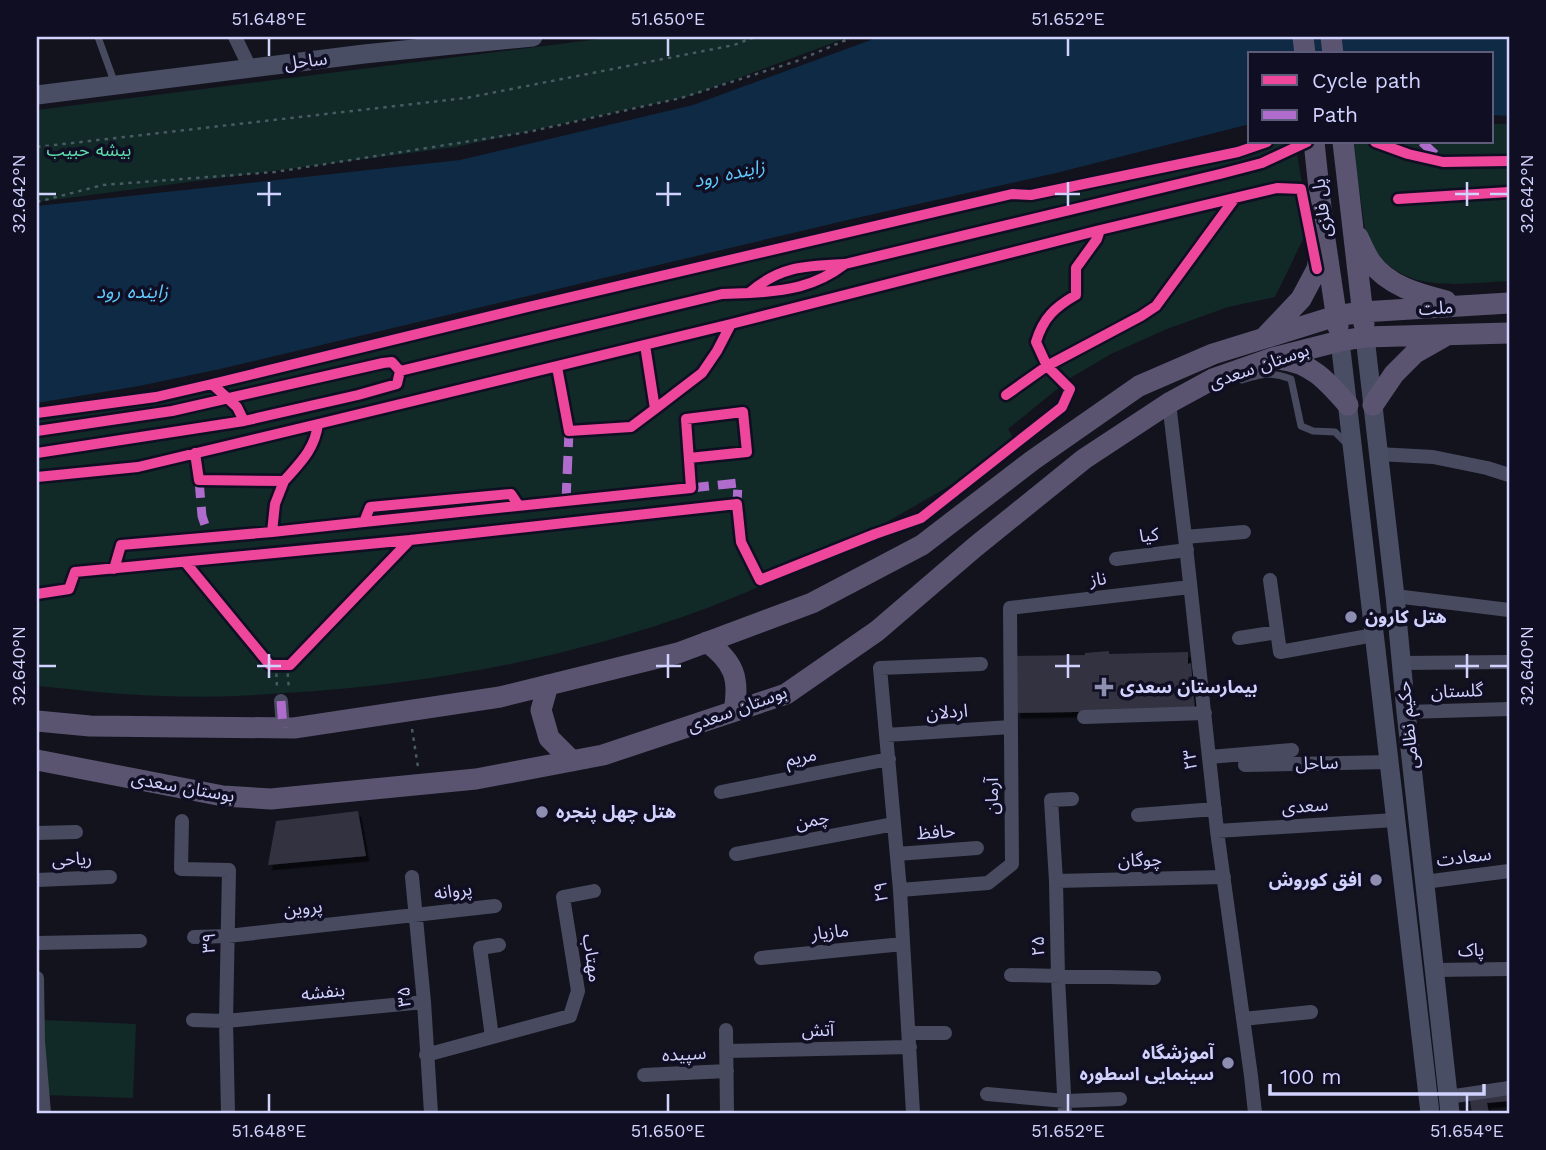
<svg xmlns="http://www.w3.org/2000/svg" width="1546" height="1150" font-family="'Work Sans','Noto Sans Arabic',sans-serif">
  <defs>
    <filter id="shadow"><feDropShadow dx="3.5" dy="5.5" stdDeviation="0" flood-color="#0009"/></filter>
  </defs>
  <rect width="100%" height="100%" fill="#13131e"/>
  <!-- green -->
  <path fill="#112927" d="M615 37H849L690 96 456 147 37 202V110Z
    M1492 124H1509V281C1456 284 1391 296 1367 234 1363 224 1363 212 1361 201 1358 181 1355 162 1352 142H1492Z
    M1279 142H1295L1301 177 1310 211V225L1275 297 1228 307 1167 329 1111 354 1072 377 1008 429 1018 446C914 506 812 570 699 611 566 659 426 685 285 693 245 696 204 698 163 696 121 695 79 690 37 686V418L121 406 208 390 442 330 780 252 1010 196 1032 197 1221 159 1260 149Z
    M44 1020 136 1024 133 1098 42 1095Z"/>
  <!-- water -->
  <path fill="#0e2a44" d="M879 37H1509V116L1492 115V54H1250V124L1056 173 852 219 220 369 139 386 37 403V206L460 160 693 105Z"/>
  <!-- building -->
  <path fill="#313140" filter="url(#shadow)" d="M1109 651V654L1188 652V664L1191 663 1195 710 1017 713 1014 656 1085 655V653Z
    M358 811 366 856 268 865 276 821Z
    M1509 1091V1101L1487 1103 1489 1113H1472L1469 1096Z"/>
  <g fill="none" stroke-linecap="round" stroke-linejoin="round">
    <!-- path -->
    <path stroke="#495a63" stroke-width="2.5" stroke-dasharray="3.5 5" stroke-linecap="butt" d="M37 147 466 98 734 45 755 37
      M37 202 103 185 275 172 528 132 681 98 797 61 853 37
      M276 665 277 688
      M287 665 289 690
      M412 729 418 767"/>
    <!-- lane -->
    <path stroke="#484a5f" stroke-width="7" d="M98 37 115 84
      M1242 380C1261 374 1271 371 1291 379L1301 426 1313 431 1335 432 1345 442 1347 446"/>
    <!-- street -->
    <path stroke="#484a5f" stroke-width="14" d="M235 37 250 68
      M1169 403 1185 537 1217 831 1251 1076 1255 1113
      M1378 454 1433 457 1487 468 1509 475
      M1185 537 1244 532
      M1116 559 1187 550
      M1270 580 1280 652 1374 635
      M1395 596 1509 610
      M1239 638 1277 632
      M1401 663 1509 662
      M281 701 283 728
      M1406 712 1509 709
      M1084 717 1205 713
      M886 735 1011 727
      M1209 757 1292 750
      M1245 765 1389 762
      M721 792 889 759
      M1138 815 1215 809
      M182 821 181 869 229 870 226 1021 228 1113
      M1217 831 1395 820
      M37 833 76 832
      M736 854 894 824
      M897 854 977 848
      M412 877 424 1002 431 1113
      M37 880 110 877
      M1056 881 1224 877
      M1424 882 1509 871
      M900 890 988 883 1012 864 1010 608 1190 587
      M194 937 228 936 495 906
      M37 943 140 941
      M761 958 903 944
      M1434 970 1509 969
      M1011 975 1154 978
      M37 978 38 1041 44 1113
      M1243 1019 1311 1012
      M193 1020 226 1021 424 1002
      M726 1030 727 1113
      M909 1033H945
      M492 1037 480 948 499 945
      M726 1051 910 1047
      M426 1055 570 1016 578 991 563 897 594 891
      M644 1075 727 1071
      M987 1094 1065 1101 1120 1099
      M1448 1097 1509 1088
      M913 1113 900 890 880 668 981 664
      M1065 1113 1058 977 1056 881 1051 800 1072 799"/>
    <!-- secondary -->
    <path stroke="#4a4e65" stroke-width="19" d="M37 95 364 54 533 37
      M1365 337 1395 596 1406 712 1450 1113
      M1340 341 1430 1113"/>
    <!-- primary -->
    <path stroke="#5a5471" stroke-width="21" d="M1303 37 1305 54
      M1331 37 1333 54
      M1314 142 1323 226 1338 327
      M1343 142 1364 324
      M1358 237C1362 245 1366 255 1371 262 1388 286 1419 294 1446 301
      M1265 337 1301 299 1317 269 1321 245
      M1278 359C1311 362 1327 381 1348 405
      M1373 405 1394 374 1415 353 1445 336
      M707 642C734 662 740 678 734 711
      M548 685 541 710 549 738 572 761
      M37 721 90 726 294 728 500 697 678 653 812 603 922 545 1033 460 1139 386 1213 354 1336 316 1362 312 1509 303
      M37 760 223 796 271 799 476 779 603 755 786 694 877 631 975 547 1084 459 1169 403 1213 379 1273 358 1340 341 1365 337 1509 333"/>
    <!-- quiet -->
    <path stroke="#b06ccc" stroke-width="9" stroke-dasharray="18 9" stroke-linecap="butt" d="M1422 142 1440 159
      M199 480 202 516 209 537
      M691 488 738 483 737 504
      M566 501 569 431
      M281 701 283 728"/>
    <!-- cycleway casing -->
    <g stroke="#0f0e23" stroke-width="15">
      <path id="cycleway" d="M1375 142 1408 154 1443 162 1509 161
        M1398 199 1509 192
        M1100 230 1277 188 1301 189 1317 269
        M845 264C815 287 786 291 749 293 780 266 805 266 845 264L1220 174 1262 163 1307 142
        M731 324 1100 230 1097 239 1076 268V295C1055 307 1043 318 1036 342L1047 366 1006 395
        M557 367 569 431 631 427 655 409
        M212 384 528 307 1012 194 1031 195 1238 152 1267 142
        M37 413 156 397 212 384 237 407 244 421 358 395 397 384 400 371 722 294 749 293
        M318 424 731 324 717 351 702 373 655 409 645 345
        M37 431 172 411 383 363 392 362 400 371
        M37 453 244 421
        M37 477 138 467 318 424C315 449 300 463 284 481L199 480 195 453
        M284 481 275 504 272 532 364 522 370 507 511 494 519 506
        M364 522 691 488 686 419 743 412 747 452 689 458
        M186 563 270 665H290L410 540 737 504 741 542 760 580 875 534 921 518 1062 407 1070 389 1047 366 1141 316 1156 306 1235 198
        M114 569 121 545 272 532
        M37 594 69 589 75 572 410 540"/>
    </g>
    <!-- cycleway -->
    <use href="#cycleway" stroke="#ed469a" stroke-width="10"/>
  </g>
  <!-- ticks -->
  <path fill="none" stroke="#d1d2fe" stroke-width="2.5" d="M269 38V56M668 38V56M1068 38V56M269 182V206M668 182V206M1068 182V206M1467 182V206M38 194H56M257 194H281M656 194H681M1055 194H1080M1455 194H1479M1490 194H1508M269 654V678M668 654V678M1068 654V678M1467 654V678M38 666H56M257 666H281M656 666H681M1055 666H1080M1455 666H1479M1490 666H1508M269 1094V1112M668 1094V1112M1068 1094V1112M1467 1094V1112"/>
  <!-- markers -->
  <g fill="#8e8fb0" stroke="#0f0e23" stroke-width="2.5">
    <circle cx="1351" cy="617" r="7"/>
    <path d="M1100.5 676.5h7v7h7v7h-7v7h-7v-7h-7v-7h7z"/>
    <circle cx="542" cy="812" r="7"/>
    <circle cx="1376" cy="880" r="7"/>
    <circle cx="1228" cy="1063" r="7"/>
  </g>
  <g text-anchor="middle" stroke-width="7" stroke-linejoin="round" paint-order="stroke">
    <!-- street labels -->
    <g font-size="18" fill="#d1d2fe" stroke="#0f0e23">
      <text transform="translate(306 61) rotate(-7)" y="6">ساحل</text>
      <text transform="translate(1322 208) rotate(-97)" y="6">پل فلزی</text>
      <text transform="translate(1436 308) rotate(-3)" y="6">ملت</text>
      <text transform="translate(1259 366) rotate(-19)" y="6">بوستان سعدی</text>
      <text transform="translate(1149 535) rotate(-7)" y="6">کیا</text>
      <text transform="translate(1098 579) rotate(-7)" y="6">ناز</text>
      <text transform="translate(1457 691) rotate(-2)" y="6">گلستان</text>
      <text transform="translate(737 709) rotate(-20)" y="6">بوستان سعدی</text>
      <text transform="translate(947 712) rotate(-4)" y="6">اردلان</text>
      <text transform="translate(1408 725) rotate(-96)" y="6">حکیم نظامی</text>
      <text transform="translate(801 757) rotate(-11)" y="6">مریم</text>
      <text transform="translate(1190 760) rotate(-96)" y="6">۲۳</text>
      <text transform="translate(1317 763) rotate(-1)" y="6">ساحل</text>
      <text transform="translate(183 787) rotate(10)" y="6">بوستان سعدی</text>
      <text transform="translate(992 796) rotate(-90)" y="6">آرمان</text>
      <text transform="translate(1305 806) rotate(-4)" y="6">سعدی</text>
      <text transform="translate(812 820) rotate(-11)" y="6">چمن</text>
      <text transform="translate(936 832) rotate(-4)" y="6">حافظ</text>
      <text transform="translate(1464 857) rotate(-7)" y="6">سعادت</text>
      <text transform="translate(72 859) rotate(-2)" y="6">ریاحی</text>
      <text transform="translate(1140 860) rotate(-1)" y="6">چوگان</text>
      <text transform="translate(453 891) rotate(-7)" y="6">پروانه</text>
      <text transform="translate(881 892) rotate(-94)" y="6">۲۹</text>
      <text transform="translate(303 908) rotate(-6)" y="6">پروین</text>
      <text transform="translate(830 932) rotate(-6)" y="6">مازیار</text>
      <text transform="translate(209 943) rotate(-89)" y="6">۳۹</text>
      <text transform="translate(1038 946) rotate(-91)" y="6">۲۵</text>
      <text transform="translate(1471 950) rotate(-1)" y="6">پاک</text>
      <text transform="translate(592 958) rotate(82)" y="6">مهتاب</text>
      <text transform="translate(323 992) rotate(-6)" y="6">بنفشه</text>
      <text transform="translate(404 997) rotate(-94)" y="6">۳۵</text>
      <text transform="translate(818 1030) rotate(-1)" y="6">آتش</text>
      <text transform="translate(684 1054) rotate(-3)" y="6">سپیده</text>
    </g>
    <!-- park labels -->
    <g font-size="18" fill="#5ddeac" stroke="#0f0e23">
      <text x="89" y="156">بیشه حبیب</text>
    </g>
    <!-- poi labels -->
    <g font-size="18" font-weight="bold" fill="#d1d2fe" stroke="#0f0e23" text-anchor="start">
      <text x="1365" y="623">هتل کارون</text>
      <text x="1120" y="693">بیمارستان سعدی</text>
      <text x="556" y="818">هتل چهل پنجره</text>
      <text x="1362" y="886" text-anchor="end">افق کوروش</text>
      <text x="1214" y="1059" text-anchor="end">آموزشگاه<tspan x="1214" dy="21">سینمایی اسطوره</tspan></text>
    </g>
    <!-- water labels -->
    <g font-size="19" font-style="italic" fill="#60cafd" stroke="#0f0e23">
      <text transform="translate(729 173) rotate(-12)" y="7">زاینده رود</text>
      <text x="132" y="298">زاینده رود</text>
    </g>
  </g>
  <!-- border -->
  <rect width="1546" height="1150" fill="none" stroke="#0f0e23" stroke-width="77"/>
  <!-- legend -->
  <rect x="1248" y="52" width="245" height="91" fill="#0f0e23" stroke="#5d5c7b" stroke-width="2"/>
  <rect x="1262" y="75" width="35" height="10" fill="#ed469a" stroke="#5d5c7b" stroke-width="2"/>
  <text x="1312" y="88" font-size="21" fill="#d1d2fe">Cycle path</text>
  <rect x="1262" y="110" width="35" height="10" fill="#b06ccc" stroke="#5d5c7b" stroke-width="2"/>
  <text x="1312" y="122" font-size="21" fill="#d1d2fe">Path</text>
  <!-- scale -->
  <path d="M1270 1084v10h214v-10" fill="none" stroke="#d1d2fe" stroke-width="3.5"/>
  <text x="1280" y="1084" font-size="21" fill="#d1d2fe" stroke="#0f0e23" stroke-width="5" paint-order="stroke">100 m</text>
  <rect x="38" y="38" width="1470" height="1074" fill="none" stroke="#d1d2fe" stroke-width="2.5"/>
  <g font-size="18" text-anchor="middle" fill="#d1d2fe">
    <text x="269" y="25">51.648°E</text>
    <text x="668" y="25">51.650°E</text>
    <text x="1068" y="25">51.652°E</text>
    <text transform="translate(19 194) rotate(-90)" y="6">32.642°N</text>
    <text transform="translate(1527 194) rotate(-90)" y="6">32.642°N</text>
    <text transform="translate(19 666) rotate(-90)" y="6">32.640°N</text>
    <text transform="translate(1527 666) rotate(-90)" y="6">32.640°N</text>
    <text x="269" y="1137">51.648°E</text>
    <text x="668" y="1137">51.650°E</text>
    <text x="1068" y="1137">51.652°E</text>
    <text x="1467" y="1137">51.654°E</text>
  </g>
</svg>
